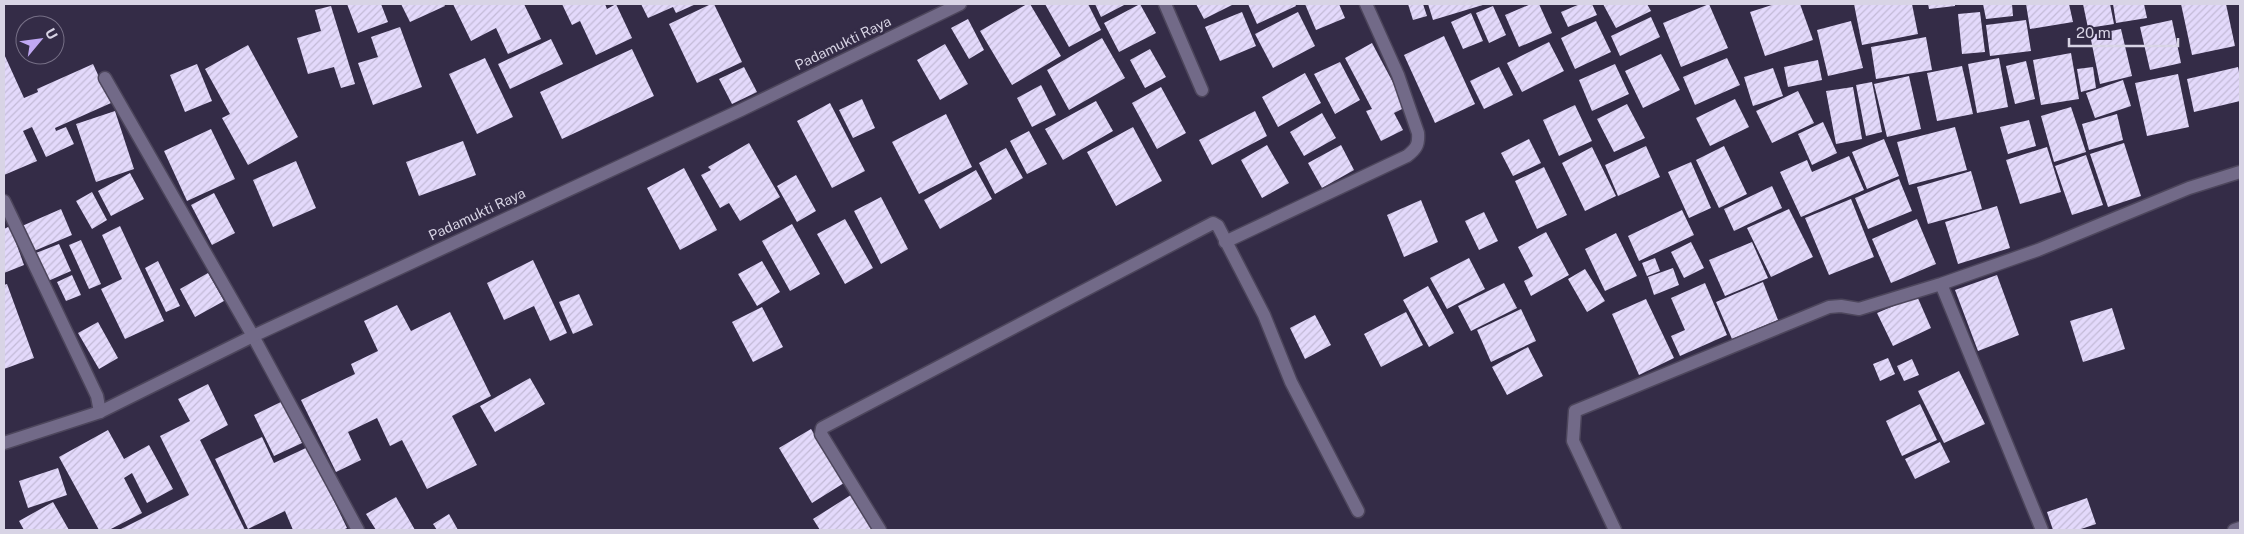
<svg xmlns="http://www.w3.org/2000/svg" width="2244" height="534" font-family="'Public Sans',sans-serif">
  <defs>
    <pattern id="building-hatch" width="6" height="6" patternUnits="userSpaceOnUse" patternTransform="scale(1.25)"><rect width="6" height="6" fill="#e3d9fb"/><path d="M-1 1l2-2M0 6l6-6M5 7l2-2" fill="none" stroke="#c3bad7"/></pattern>
  </defs>
  <rect width="100%" height="100%" fill="#342c47"/>
  <!-- building -->
  <path fill="url(#building-hatch)" d="M347 4H381L388 22 358 33Z
    M401 4H444L445 6 410 22Z
    M453 4H524L541 39 508 54 496 28 471 41Z
    M562 4H605L607 9 616 4 632 38 596 55 580 21 572 25Z
    M641 4H696L676 13 673 7 648 18Z
    M711 4H714L742 62 697 83 669 24Z
    M1027 4H1030L1061 56 1012 85 980 31Z
    M1045 4H1088L1101 30 1069 47Z
    M1095 4H1126L1101 17Z
    M1140 4 1156 33 1119 52 1104 23Z
    M1196 4H1234L1204 19Z
    M1248 4H1295L1296 6 1257 24Z
    M1305 4H1339L1345 18 1316 30Z
    M1408 4H1423L1427 16 1413 20Z
    M1428 4H1486L1433 20Z
    M1531 4H1539L1552 33 1519 47 1505 15Z
    M1580 4H1592L1597 15 1568 27 1561 12Z
    M1603 4H1647L1651 11 1616 28Z
    M1709 4 1728 48 1681 67 1663 23Z
    M1775 4H1800L1813 40 1765 56 1750 12Z
    M1854 4H1912L1918 34 1862 45Z
    M1928 4H1955V6L1929 9Z
    M1983 4H2012L2013 16 1986 19Z
    M2026 4H2069L2073 22 2030 29Z
    M2083 4H2110L2114 24 2088 28Z
    M2113 4H2144L2147 18 2116 23Z
    M2181 4H2226L2235 46 2192 55Z
    M331 6 355 84 341 88 334 67 308 74 297 38 321 31 315 10Z
    M1493 6 1506 35 1489 43 1476 13Z
    M1242 12 1256 46 1220 61 1205 27Z
    M1298 12 1315 46 1273 68 1255 34Z
    M1980 12 1985 52 1962 54 1958 14Z
    M1471 13 1483 41 1463 49 1451 22Z
    M1651 17 1660 37 1620 56 1611 36Z
    M968 19 984 50 969 59 951 28Z
    M2026 20 2031 51 1990 56 1986 25Z
    M2172 20 2181 63 2150 70 2140 27Z
    M1596 21 1611 52 1575 69 1561 38Z
    M1851 21 1863 68 1828 76 1817 30Z
    M400 27 422 87 373 105 358 63 378 57 371 37Z
    M2121 29 2132 76 2100 84 2090 35Z
    M1444 36 1475 104 1435 123 1404 55Z
    M1926 37 1932 70 1876 79 1871 47Z
    M1102 38 1125 78 1069 110 1047 70Z
    M551 39 563 64 510 89 498 64Z
    M1549 42 1564 71 1522 92 1507 63Z
    M1372 43 1406 107 1394 113 1403 130 1381 141 1366 111 1372 109 1345 58Z
    M945 44 968 84 940 100 917 60Z
    M248 45 298 137 248 165 222 118 230 114 205 69Z
    M632 49 654 96 562 139 540 92Z
    M1150 49 1166 77 1145 88 1130 60Z
    M2071 53 2079 99 2041 105 2033 60Z
    M4 54 24 98 38 92 37 89 93 64 111 103 55 128 56 131 66 127 74 144 46 157 32 127 23 131 37 161 4 175Z
    M1661 54 1680 90 1643 108 1625 71Z
    M485 58 513 117 477 134 449 74Z
    M1727 58 1740 85 1695 105 1683 77Z
    M1999 58 2008 107 1977 113 1968 64Z
    M1818 60 1822 80 1788 87 1784 67Z
    M2026 61 2035 99 2015 104 2006 66Z
    M1340 62 1360 100 1335 114 1314 74Z
    M197 64 212 101 185 112 170 75Z
    M1615 64 1629 94 1592 111 1579 80Z
    M1962 66 1973 114 1937 121 1927 73Z
    M744 67 757 92 732 104 719 79Z
    M1499 67 1513 95 1484 109 1470 81Z
    M2093 67 2096 88 2081 92 2077 69Z
    M2238 67 2240 77V101L2194 112 2187 79Z
    M1773 68 1783 96 1753 106 1744 77Z
    M1305 73 1321 103 1278 127 1262 97Z
    M2178 74 2189 127 2147 136 2135 83Z
    M1909 76 1921 129 1887 137 1874 84Z
    M2123 80 2131 106 2095 118 2086 93Z
    M1872 82 1882 132 1866 136 1856 85Z
    M1041 85 1056 115 1032 127 1017 98Z
    M1161 87 1186 133 1157 149 1132 103Z
    M1853 87 1862 139 1836 144 1826 91Z
    M1798 91 1814 123 1772 143 1756 111Z
    M862 99 875 128 853 138 839 110Z
    M1735 99 1749 127 1710 146 1696 118Z
    M1096 101 1113 131 1063 160 1045 129Z
    M830 103 865 171 832 188 797 121Z
    M1627 104 1645 138 1614 152 1597 119Z
    M1575 105 1592 141 1559 156 1543 120Z
    M2071 107 2086 152 2054 162 2041 116Z
    M115 111 134 169 96 182 76 124Z
    M1255 111 1267 136 1212 165 1199 140Z
    M1322 113 1336 138 1304 156 1290 132Z
    M946 114 972 167 919 194 892 142Z
    M2117 114 2123 140 2089 150 2082 124Z
    M2029 120 2036 146 2008 154 2000 127Z
    M1823 122 1837 153 1812 165 1798 134Z
    M1133 127 1162 181 1116 206 1087 152Z
    M1955 127 1967 170 1909 185 1897 142Z
    M211 129 235 179 187 201 164 151Z
    M1029 131 1047 164 1027 174 1010 141Z
    M1529 139 1541 163 1513 176 1501 153Z
    M1884 139 1899 176 1867 189 1852 152Z
    M463 141 476 175 419 196 406 162Z
    M749 143 780 197 740 221 729 203 720 208 701 175 711 170 708 167Z
    M2124 143 2141 196 2108 207 2090 154Z
    M1267 145 1289 183 1262 198 1241 160Z
    M1341 145 1354 170 1322 188 1308 163Z
    M1646 146 1660 177 1618 196 1605 165Z
    M1724 146 1747 194 1719 208 1696 160Z
    M1592 147 1616 196 1585 211 1562 163Z
    M2047 147 2061 192 2020 204 2006 160Z
    M1006 148 1023 178 995 194 979 163Z
    M2086 155 2103 205 2072 215 2055 166Z
    M1849 156 1864 190 1801 217 1780 172 1807 160 1812 172Z
    M296 161 316 208 273 227 253 180Z
    M1691 162 1711 208 1689 218 1668 172Z
    M1544 167 1567 215 1537 229 1515 181Z
    M684 168 717 230 680 250 647 188Z
    M976 170 992 199 940 229 924 200Z
    M1971 171 1982 209 1928 224 1917 187Z
    M130 173 144 199 111 216 98 191Z
    M796 175 816 211 797 222 777 186Z
    M1899 179 1912 211 1868 229 1855 198Z
    M1772 186 1782 208 1734 231 1724 209Z
    M92 192 107 220 92 229 76 201Z
    M214 193 235 233 212 245 191 205Z
    M881 197 908 249 881 264 854 211Z
    M1851 199 1874 257 1829 275 1805 218Z
    M1421 200 1438 242 1404 257 1387 215Z
    M1997 206 2010 248 1958 264 1945 222Z
    M61 209 72 235 34 251 22 226Z
    M1789 209 1813 257 1771 277 1747 228Z
    M1682 210 1694 235 1639 261 1628 236Z
    M1484 212 1498 241 1479 250 1465 221Z
    M845 219 873 268 845 284 817 234Z
    M1917 219 1936 264 1891 283 1872 239Z
    M792 224 820 274 790 291 762 241Z
    M10 226 24 265 4 273V229Z
    M120 226 164 321 125 339 101 289 122 279 102 235Z
    M1546 232 1569 275 1531 296 1524 281 1533 276 1518 247Z
    M1616 233 1637 276 1605 291 1585 249Z
    M81 240 101 284 89 289 69 245Z
    M1691 242 1704 268 1684 278 1671 252Z
    M1752 242 1768 278 1725 296 1709 260Z
    M59 244 71 271 48 281 36 253Z
    M1469 258 1485 289 1447 309 1430 278Z
    M1655 258 1660 271 1647 276 1642 263Z
    M533 260 567 333 550 341 534 306 504 320 487 283Z
    M158 261 180 306 166 312 145 268Z
    M762 261 780 292 757 306 738 274Z
    M1673 268 1679 285 1654 295 1648 277Z
    M1585 269 1605 301 1587 312 1568 279Z
    M208 273 224 301 195 317 180 289Z
    M72 275 81 295 66 301 57 282Z
    M1997 275 2019 335 1978 351 1955 290Z
    M1763 282 1778 320 1732 339 1716 302Z
    M1504 283 1517 308 1471 331 1458 306Z
    M1705 283 1727 335 1680 356 1671 336 1685 330 1671 298Z
    M7 284 34 358 4 369V285Z
    M1428 286 1454 333 1429 347 1403 300Z
    M579 294 593 325 573 334 559 302Z
    M1917 296 1931 328 1893 346 1877 313Z
    M1646 299 1674 358 1639 375 1612 314Z
    M397 305 411 331 450 312 491 396 452 416 477 465 427 489 402 440 390 446 377 418 348 432 361 460 336 472 301 400 355 374 351 364 378 351 364 321Z
    M762 307 783 347 753 362 732 322Z
    M2112 308 2125 349 2083 362 2070 321Z
    M1521 309 1536 341 1491 362 1477 330Z
    M1406 312 1423 345 1381 367 1364 334Z
    M1315 315 1331 345 1305 359 1290 328Z
    M98 322 118 358 99 369 78 333Z
    M1528 347 1543 376 1507 395 1492 367Z
    M1888 358 1895 374 1880 381 1873 364Z
    M1912 359 1919 375 1904 381 1897 366Z
    M1959 371 1985 424 1944 443 1918 391Z
    M530 378 545 404 495 432 480 406Z
    M208 384 228 425 200 440 245 530H119L189 495 160 436 190 421 178 399Z
    M283 401 302 443 274 456 254 415Z
    M1920 404 1937 440 1902 456 1886 421Z
    M811 429 844 483 812 503 779 448Z
    M108 430 124 459 149 445 173 489 147 503 132 473 124 478 142 513 109 530H99L59 457Z
    M262 437 274 463 308 447 347 528 343 530H293L285 511 248 529 215 459Z
    M1940 442 1950 462 1915 479 1905 459Z
    M58 468 67 495 28 508 19 481Z
    M854 493 877 530H820L813 519Z
    M396 497 415 530H376L366 514Z
    M2087 498 2096 524 2078 530H2053L2047 512Z
    M53 502 69 530H24L19 521Z
    M449 514 458 530H437L433 524Z"/>
  <g fill="none" stroke-linecap="round" stroke-linejoin="round">
    <!-- street casing -->
    <g stroke="#4d465c" stroke-width="15">
      <path id="street" d="M1165 4 1202 90
        M105 78 253 336 358 530
        M4 201 97 396 100 412
        M1225 242 1407 156C1416 149 1419 145 1418 133L1398 75 1366 4
        M1941 284 2042 530
        M880 530 821 434 822 428 1213 223 1218 226 1264 315 1291 382 1358 511
        M1615 530 1573 441 1575 411 1829 307 1841 306 1859 309 1941 284 2038 250 2189 188 2240 172
        M2234 530 2240 528"/>
    </g>
    <!-- secondary casing -->
    <g stroke="#4d465c" stroke-width="15">
      <path id="secondary" d="M4 443 100 412 253 336 741 110 960 4"/>
    </g>
    <!-- street -->
    <use href="#street" stroke="#726a88" stroke-width="12"/>
    <!-- secondary -->
    <use href="#secondary" stroke="#726a88" stroke-width="12"/>
  </g>
  <g text-anchor="middle" stroke-width="5" stroke-linejoin="round" paint-order="stroke">
    <!-- street labels -->
    <g font-size="14" fill="#d8d4e5" stroke="#342c47">
      <text transform="translate(843 43) rotate(-26)" y="5">Padamukti Raya</text>
      <text transform="translate(477 214) rotate(-25)" y="5">Padamukti Raya</text>
    </g>
  </g>
  <!-- border -->
  <rect width="2244" height="534" fill="none" stroke="#d8d4e5" stroke-width="10"/>
  <!-- north arrow -->
  <g transform="translate(40 40) rotate(61)"><circle r="24" fill="#342c47" stroke="#766f86"/>
  <path d="M0-4L9 19L0 12L-9 19Z" fill="#c0a8f4"/>
  <text y="-8" font-size="14" font-weight="bold" text-anchor="middle" fill="#d8d4e5">U</text>
  </g>
  <!-- scale -->
  <path d="M2069 38v8h109v-8" fill="none" stroke="#d8d4e5" stroke-width="2.5"/>
  <text x="2076" y="38" font-size="15" fill="#d8d4e5" stroke="#342c47" stroke-width="4" paint-order="stroke">20 m</text>
</svg>
